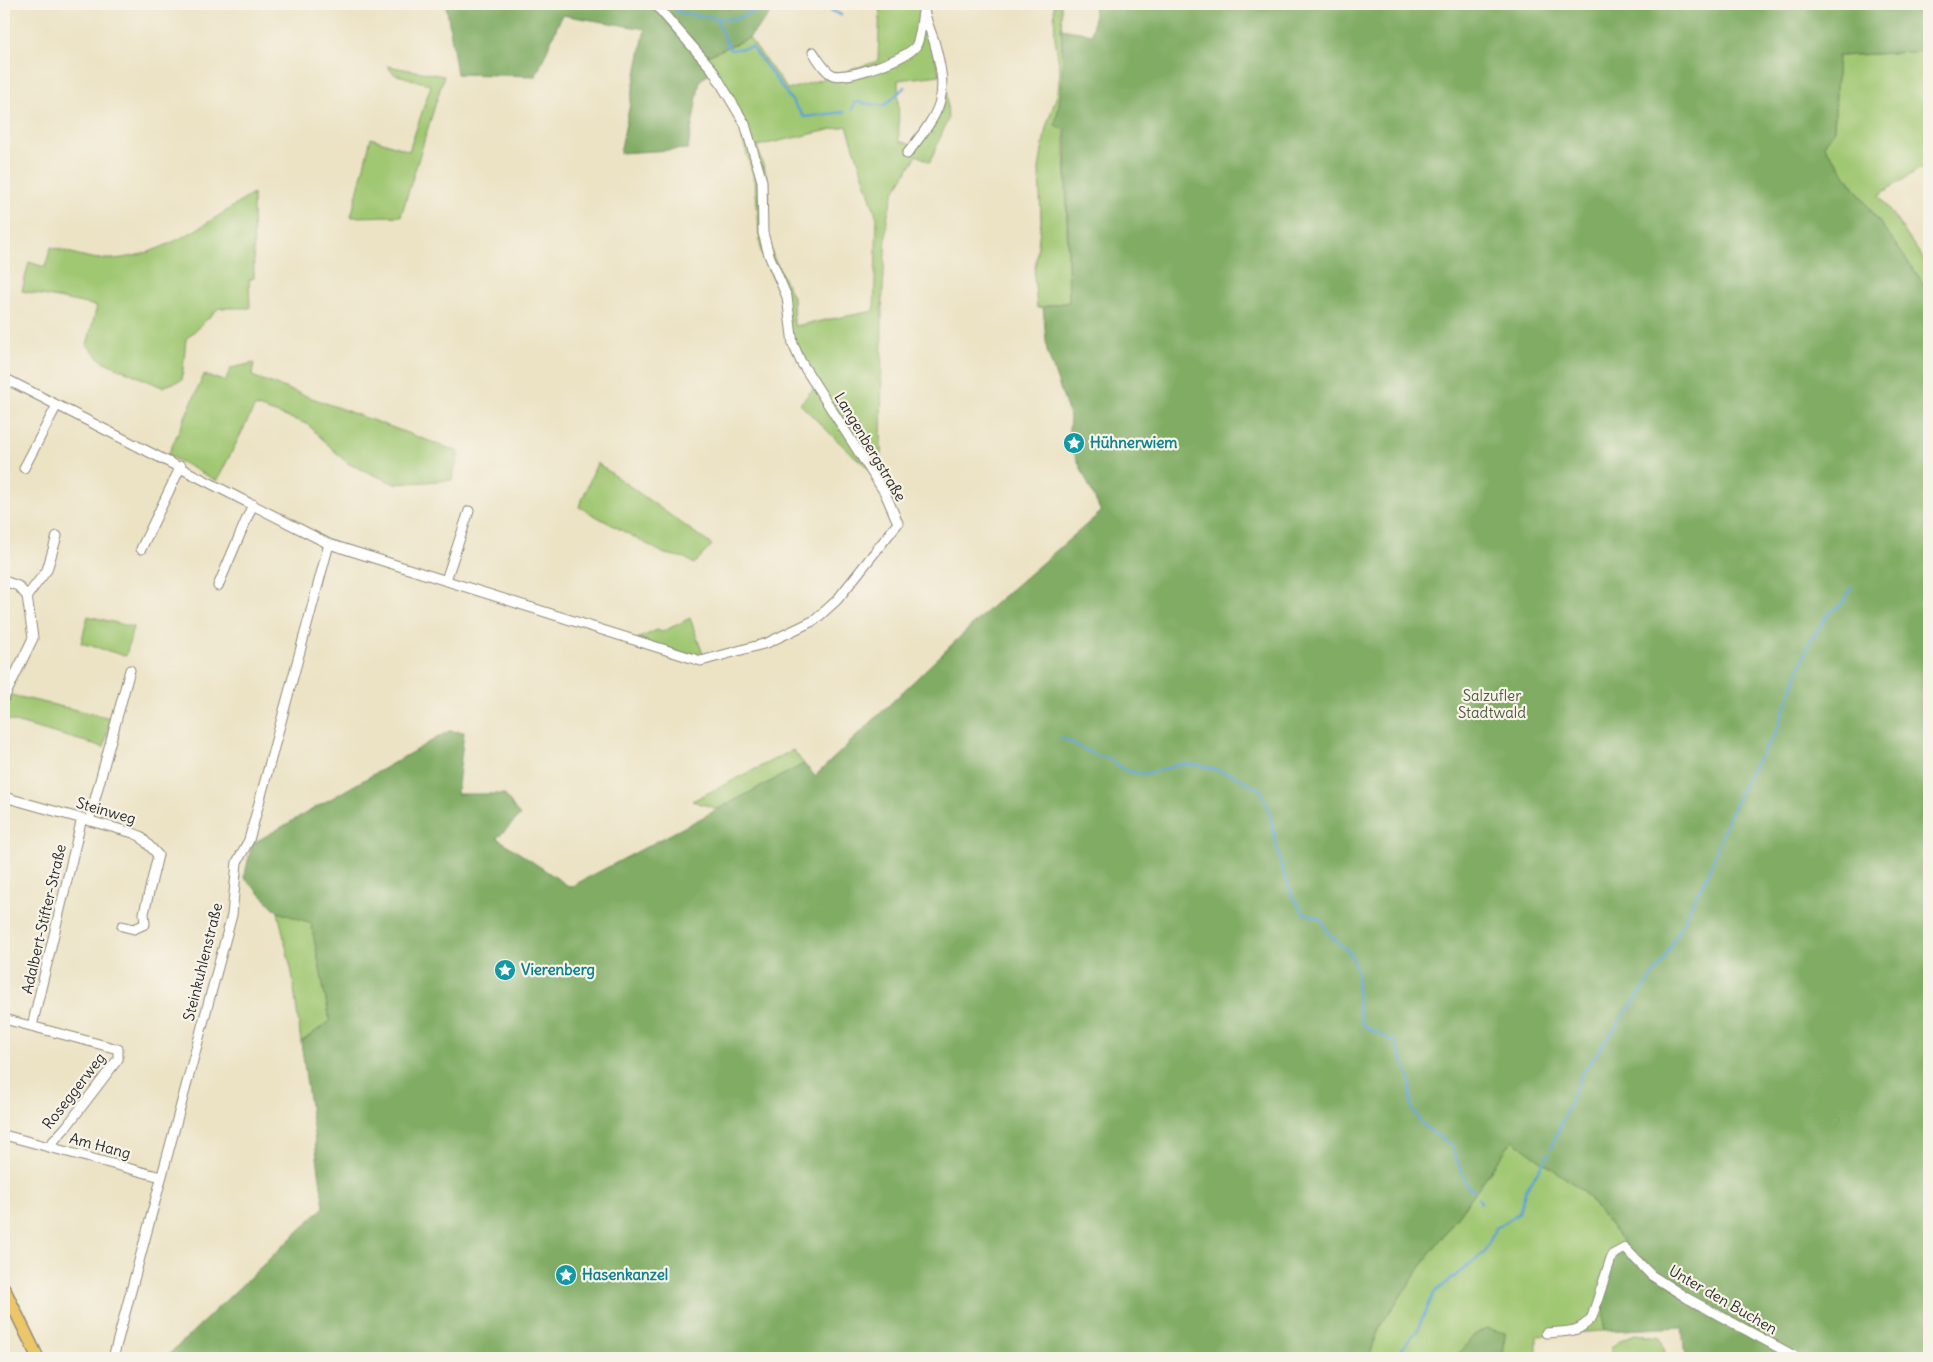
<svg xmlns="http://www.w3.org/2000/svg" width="1933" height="1362" font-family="Delius,sans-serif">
  <rect width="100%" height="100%" fill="#f7f3e8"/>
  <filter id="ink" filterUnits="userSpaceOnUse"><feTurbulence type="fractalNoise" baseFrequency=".02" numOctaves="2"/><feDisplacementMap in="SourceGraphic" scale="10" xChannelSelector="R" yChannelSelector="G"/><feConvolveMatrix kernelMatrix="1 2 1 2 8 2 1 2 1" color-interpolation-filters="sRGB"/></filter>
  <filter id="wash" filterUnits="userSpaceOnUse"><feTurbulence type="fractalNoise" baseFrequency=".0096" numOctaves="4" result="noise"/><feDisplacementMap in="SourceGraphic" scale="20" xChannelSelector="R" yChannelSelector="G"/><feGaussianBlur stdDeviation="1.12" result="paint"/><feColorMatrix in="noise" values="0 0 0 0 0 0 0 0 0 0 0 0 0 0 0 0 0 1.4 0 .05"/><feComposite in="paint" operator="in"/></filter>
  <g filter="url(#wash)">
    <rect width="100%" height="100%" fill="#ece3c5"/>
    <!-- green -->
    <path fill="#a0c772" stroke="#66794e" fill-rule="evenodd" d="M880 4H922L940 75 898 80 899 141 912 145 915 149 941 113 946 76 948 119 930 162 917 155 894 192 887 218 882 309 881 479 845 448 800 404 815 387 790 339 781 295 761 252 755 180 742 138 749 137 745 122 700 59 749 38 788 90 878 61ZM847 126 877 218 874 311 794 326 793 297 773 257 767 234 768 182 757 146Z
      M1054 4H1061L1069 302 1037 308 1034 276 1041 221 1039 168 1046 127 1058 92 1060 72 1055 37Z
      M1929 51V163L1879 195 1929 267V291L1824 145 1834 131 1838 56Z
      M387 66 444 76 401 216 351 217 371 138 409 151 431 85 394 74Z
      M253 194 254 278 249 280 250 308H219L186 339 182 380 162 387 102 361 87 345 97 306 22 291 29 262 45 267 51 247C67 251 84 258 100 259 157 262 207 222 253 194Z
      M254 363 252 376 459 452 452 480 395 484 347 463 307 424 255 406 217 481 168 455 204 375 225 381 231 368Z
      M597 463 712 545 694 564 685 558 665 554 579 507Z
      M88 616 133 627 126 656 81 643Z
      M690 618 704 657 692 656 637 639 657 630 662 632Z
      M11 695 111 718 104 747 4 719V710Z
      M793 750 804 764 718 809 692 801Z
      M278 912 311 922 330 1021 301 1042 292 973Z
      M1513 1140 1583 1191 1624 1243C1600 1274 1604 1293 1604 1331L1537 1335V1358H1503L1505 1333 1459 1352 1456 1358H1369L1380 1326 1427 1258Z
      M1636 1334 1660 1337 1667 1358H1611V1348L1620 1340Z"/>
    <!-- forest -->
    <path fill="#80ac64" stroke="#566c48" d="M446 4H704L727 9 744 4H782L777 6 749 38 700 59 712 72 700 80 688 149 620 153 645 29 562 15 536 76 457 74Z
      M1095 4H1929V51L1838 56 1834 131 1824 145 1929 291V1358H1685L1682 1327 1604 1331C1604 1293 1600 1274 1624 1243L1583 1191 1513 1140 1427 1258 1380 1326 1369 1358H165L324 1207 301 1042 330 1021 311 923 278 912 244 878 252 844 449 731 464 732 457 794H504L520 816 497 838 570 887 804 764 815 776 991 607 1101 512 1068 440 1070 417 1047 351 1043 307 1069 302 1066 131 1055 125C1063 88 1064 66 1061 29L1092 34Z
      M1486 1328 1505 1333 1503 1358H1456L1474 1335Z"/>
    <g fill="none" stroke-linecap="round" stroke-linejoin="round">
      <!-- stream -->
      <path stroke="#5da3d2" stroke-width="2.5" d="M670 4 680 13 716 18 730 50 752 47 804 117 844 112
        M818 4 841 15
        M716 18 734 19 776 4
        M852 110 855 102 884 106 905 87
        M1060 737 1098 756 1109 758 1124 770 1145 774 1183 764 1198 765 1234 775 1260 790 1267 803 1281 864 1291 893 1304 913 1321 919 1329 934 1350 953 1354 962 1357 972 1358 1006 1362 1023 1369 1029 1395 1042 1410 1079 1411 1103 1414 1113 1425 1127 1451 1145 1468 1187 1475 1190
        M1551 1148 1582 1074 1663 962 1689 909 1709 873 1727 821 1749 774 1776 732 1809 643 1829 613 1842 604 1852 588
        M1479 1199 1481 1204
        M1402 1358V1348L1417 1331 1434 1293 1484 1253 1496 1228 1519 1213 1526 1189 1549 1154"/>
    </g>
  </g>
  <g filter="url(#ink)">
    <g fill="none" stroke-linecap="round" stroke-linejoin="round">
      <!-- minor casing -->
      <g stroke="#8c8778" stroke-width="11">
        <path id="minor" d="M813 52C818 59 825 72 833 75 847 80 908 58 916 46 921 37 921 22 923 12
          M907 154C942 109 950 98 934 41 930 29 924 16 923 4
          M4 378 329 544 701 661 767 643 815 620 837 600 898 523 885 493 801 362 793 344 787 297 769 255 763 233 762 181 745 124 712 69 655 4
          M24 468 57 405
          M141 549 181 466
          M446 580 469 511
          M4 581 18 586 27 596
          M218 586 253 504
          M4 698 33 638 27 596 47 570 57 536
          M4 797 133 833 140 836 158 855 144 913 145 924 134 929 122 926
          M89 821 130 670
          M4 1019 118 1049V1059L67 1126 48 1147
          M32 1026 82 818
          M4 1135 161 1177
          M1546 1333C1566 1331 1579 1334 1592 1317L1612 1255 1625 1248 1651 1275 1687 1298 1798 1358
          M113 1358 232 915 237 862 249 840 329 544"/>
      </g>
      <!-- major casing -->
      <g stroke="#8c8778" stroke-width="14">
        <path id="major" d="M4 1288 38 1358"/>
      </g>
      <!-- minor -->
      <use href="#minor" stroke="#fff" stroke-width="9"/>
      <!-- major -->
      <use href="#major" stroke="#ecc669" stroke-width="11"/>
    </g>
  </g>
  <!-- icons -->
  <defs>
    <g id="sight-disc" transform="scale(1.125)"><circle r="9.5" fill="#0f9aa8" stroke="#f7f3e8"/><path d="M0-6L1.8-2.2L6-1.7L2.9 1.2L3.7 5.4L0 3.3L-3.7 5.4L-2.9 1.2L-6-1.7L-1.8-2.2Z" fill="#fff"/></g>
  </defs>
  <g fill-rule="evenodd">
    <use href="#sight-disc" x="1074" y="443"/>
    <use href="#sight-disc" x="505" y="970"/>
    <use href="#sight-disc" x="566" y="1275"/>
  </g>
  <g text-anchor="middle" stroke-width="4.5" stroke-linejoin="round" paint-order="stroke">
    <!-- culture labels -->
    <g font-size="15" font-weight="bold" fill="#0d838f" stroke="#f7f3e8" text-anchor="start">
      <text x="1090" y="448">Hühnerwiem</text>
      <text x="521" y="975">Vierenberg</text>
      <text x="582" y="1280">Hasenkanzel</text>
    </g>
    <!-- street labels -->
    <g font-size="15" fill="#2b2b2b" stroke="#f7f3e8">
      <text transform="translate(870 447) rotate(59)" y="5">Langenbergstraße</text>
      <text transform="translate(106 811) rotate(16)" y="5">Steinweg</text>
      <text transform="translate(44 919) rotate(-77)" y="5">Adalbert-Stifter-Straße</text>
      <text transform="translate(203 962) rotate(-76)" y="5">Steinkuhlenstraße</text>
      <text transform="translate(74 1091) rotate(-52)" y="5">Roseggerweg</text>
      <text transform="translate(100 1146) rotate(15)" y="5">Am Hang</text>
      <text transform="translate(1723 1300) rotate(30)" y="5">Unter den Buchen</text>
    </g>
    <!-- park labels -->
    <g font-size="15" fill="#4e5a40" stroke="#f7f3e8">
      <text x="1492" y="701">Salzufler<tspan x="1492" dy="17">Stadtwald</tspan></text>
    </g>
  </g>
  <!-- margin -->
  <rect width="1933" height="1362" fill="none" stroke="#f7f3e8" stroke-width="20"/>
</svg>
